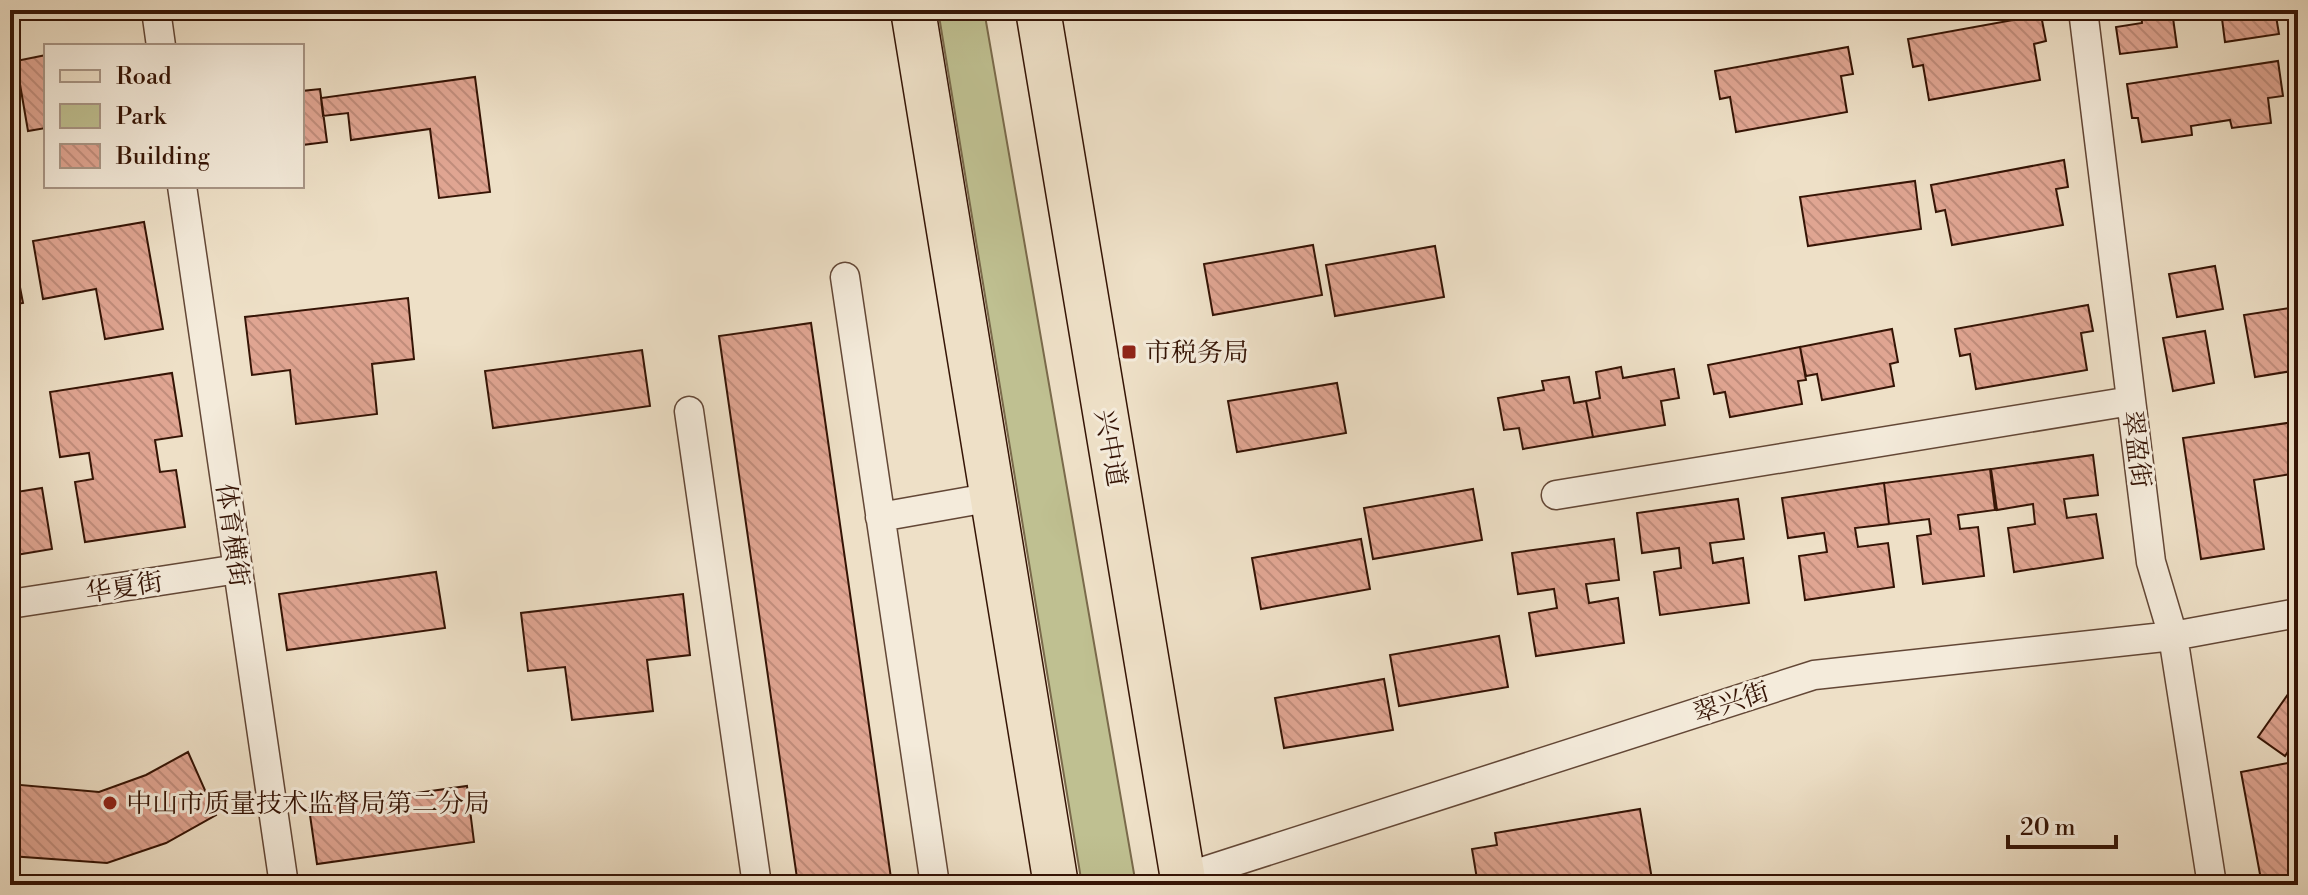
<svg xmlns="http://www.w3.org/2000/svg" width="2308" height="895" font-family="'Libre Bodoni','Noto Serif SC',serif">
  <defs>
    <pattern id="building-back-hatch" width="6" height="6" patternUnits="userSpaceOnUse" patternTransform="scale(2)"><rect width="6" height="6" fill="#e0a592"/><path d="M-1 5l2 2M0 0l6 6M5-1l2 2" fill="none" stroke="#c18d7c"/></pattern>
  </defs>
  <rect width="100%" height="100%" fill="#eee0c7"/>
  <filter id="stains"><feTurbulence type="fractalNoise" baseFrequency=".0025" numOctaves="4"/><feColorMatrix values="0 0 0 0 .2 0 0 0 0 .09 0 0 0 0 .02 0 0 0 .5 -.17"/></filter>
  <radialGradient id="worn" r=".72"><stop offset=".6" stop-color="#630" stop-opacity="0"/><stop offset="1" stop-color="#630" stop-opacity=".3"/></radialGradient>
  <!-- green -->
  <path fill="#bfc091" stroke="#7a6a4b" stroke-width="2" d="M938 10H984L1136 885H1082Z"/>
  <!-- building -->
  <path fill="url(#building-back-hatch)" stroke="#351405" stroke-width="2" d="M2141 10H2275L2279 34 2225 42 2221 11 2173 18 2177 47 2120 54 2116 27 2142 23Z
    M2041 15 2046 41 2034 44 2040 80 1929 100 1923 65 1913 67 1908 39Z
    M1848 47 1853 74 1841 76 1847 112 1736 132 1730 97 1720 99 1715 71Z
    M46 55V128L28 131 16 61Z
    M2278 61 2283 96 2268 98 2271 123 2232 128 2230 120 2191 126 2192 135 2142 142 2138 118H2132L2127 84Z
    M475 77 490 192 439 198 430 129 351 140 348 113 323 116 321 98Z
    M320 89 327 142 302 145V91Z
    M2064 160 2068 187 2056 189 2063 225 1952 245 1945 210 1936 212 1931 185Z
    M1915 181 1921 229 1808 246 1800 197Z
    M144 222 163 329 105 339 96 289 43 299 33 241Z
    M10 235 23 303 10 305Z
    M1313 245 1322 295 1213 315 1204 264Z
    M1435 246 1444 297 1335 316 1326 265Z
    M2215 266 2223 309 2177 317 2169 274Z
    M408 298 414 359 372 364 377 414 296 424 290 370 252 375 245 317Z
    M2088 305 2093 331 2081 333 2087 370 1976 389 1970 354 1960 356 1955 329Z
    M2289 308 2298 370 2255 377 2244 315Z
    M811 323 892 885H798L719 336Z
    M1892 329 1898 362 1890 364 1894 386 1822 400 1817 374 1806 376 1800 347Z
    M2205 331 2214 383 2173 391 2163 338Z
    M1800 347 1806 380 1798 381 1802 404 1730 417 1725 392 1714 394 1708 365Z
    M642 350 650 406 493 428 485 371Z
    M1621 367 1623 378 1674 369 1679 398 1661 401 1665 425 1593 437 1586 401 1600 398 1596 372Z
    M172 373 182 436 155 440 160 472 176 470 185 527 85 542 75 482 93 479 89 453 60 457 50 392Z
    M1569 377 1574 403 1586 401 1593 437 1523 449 1519 428 1504 430 1498 398 1544 390 1542 381Z
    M1337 383 1346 433 1237 452 1228 401Z
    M2294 422 2298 473 2254 480 2264 549 2201 559 2183 438Z
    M2093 455 2098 495 2064 499 2067 518 2096 514 2103 558 2014 572 2008 528 2035 524 2033 504 1997 510 1991 469Z
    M1990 469 1995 510 1958 515 1960 529 1978 527 1984 576 1923 584 1917 536 1931 534 1929 519 1889 524 1884 483Z
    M1884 483 1889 524 1855 528 1858 547 1888 543 1894 587 1805 600 1799 556 1827 552 1824 533 1788 538 1782 498Z
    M42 488 52 549 10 556V493Z
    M1473 489 1482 540 1373 559 1364 508Z
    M1738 499 1744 539 1710 543 1713 563 1743 558 1749 603 1660 615 1654 572 1681 568 1679 548 1642 553 1637 513Z
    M1361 539 1370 589 1261 609 1252 558Z
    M1614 539 1619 580 1586 584 1589 603 1618 598 1624 643 1536 656 1529 613 1557 608 1554 589 1518 594 1512 553Z
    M436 572 445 628 287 650 279 594Z
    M683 594 690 655 647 660 653 711 572 720 565 667 528 671 521 613Z
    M1499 636 1508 687 1399 706 1390 655Z
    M1384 679 1393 730 1284 748 1275 698Z
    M2298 680V737L2285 756 2258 737Z
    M188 752 216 815 166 843 107 863 10 856V784L99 792 146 775Z
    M2298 761V885H2262L2241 772Z
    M467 786 474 842 317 864 309 808Z
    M1640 809 1653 885H1478L1472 849 1497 845 1495 833Z
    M715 875 716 885H629Z"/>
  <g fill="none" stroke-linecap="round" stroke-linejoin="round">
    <!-- street casing -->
    <g stroke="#634736" stroke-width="31">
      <path id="street" d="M156 10 161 46
        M2083 10 2151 562 2173 636 2212 885
        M182 186 284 885
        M845 277 935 885
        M689 411 757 885
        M1556 495 2131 401
        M880 517 993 497
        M10 604 238 569
        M1183 878 1814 675 2173 636 2298 613"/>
    </g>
    <!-- primary casing -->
    <g stroke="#351405" stroke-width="47">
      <path id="primary" d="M913 10 1056 885
        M1038 10 1184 885"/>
    </g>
    <!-- street -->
    <use href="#street" stroke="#f4ebdb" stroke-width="28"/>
    <!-- primary -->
    <use href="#primary" stroke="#eee0c7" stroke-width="44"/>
  </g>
  <!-- markers -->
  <g fill="#8f2418" stroke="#f4ebdb" stroke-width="3">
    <rect x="1121" y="344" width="16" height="16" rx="4"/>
    <circle cx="110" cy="803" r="8"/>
  </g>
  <g text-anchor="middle" stroke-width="6" stroke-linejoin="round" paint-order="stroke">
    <!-- poi labels -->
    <g font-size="26" fill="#351405" stroke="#f4ebdb" text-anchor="start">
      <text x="1145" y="361">市税务局</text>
      <text x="126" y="812">中山市质量技术监督局第二分局</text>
    </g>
    <!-- street labels -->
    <g font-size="26" fill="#351405" stroke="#f4ebdb">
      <text transform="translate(1111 448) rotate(80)" y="9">兴中道</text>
      <text transform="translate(2137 449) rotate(83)" y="9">翠盈街</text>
      <text transform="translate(233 535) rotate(82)" y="9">体育横街</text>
      <text transform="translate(124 587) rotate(-9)" y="9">华夏街</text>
      <text transform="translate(1731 702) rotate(-18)" y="9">翠兴街</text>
    </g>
  </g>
  <!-- margin -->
  <rect width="2308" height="895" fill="none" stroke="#eee0c7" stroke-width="40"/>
  <rect x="12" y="12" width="2284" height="871" fill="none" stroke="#351405" stroke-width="4"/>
  <rect x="20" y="20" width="2268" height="855" fill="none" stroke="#351405" stroke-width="2"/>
  <!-- legend -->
  <rect x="44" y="44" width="260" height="144" fill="#f4ebdb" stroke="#a89585" stroke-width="2"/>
  <rect x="60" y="70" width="40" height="12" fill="#eee0c7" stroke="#a89585" stroke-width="2"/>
  <text x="116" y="84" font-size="24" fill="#351405">Road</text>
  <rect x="60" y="104" width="40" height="24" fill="#bfc091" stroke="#a89585" stroke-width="2"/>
  <text x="116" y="124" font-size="24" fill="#351405">Park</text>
  <rect x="60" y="144" width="40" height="24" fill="url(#building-back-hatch)" stroke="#a89585" stroke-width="2"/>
  <text x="116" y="164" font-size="24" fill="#351405">Building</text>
  <!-- scale -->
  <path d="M2008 835v12h108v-12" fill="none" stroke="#351405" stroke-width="4"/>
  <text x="2020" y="835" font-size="24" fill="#351405" stroke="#f4ebdb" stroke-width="6" paint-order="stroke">20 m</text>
  <rect width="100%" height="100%" filter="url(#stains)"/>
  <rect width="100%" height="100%" fill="url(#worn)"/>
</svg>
